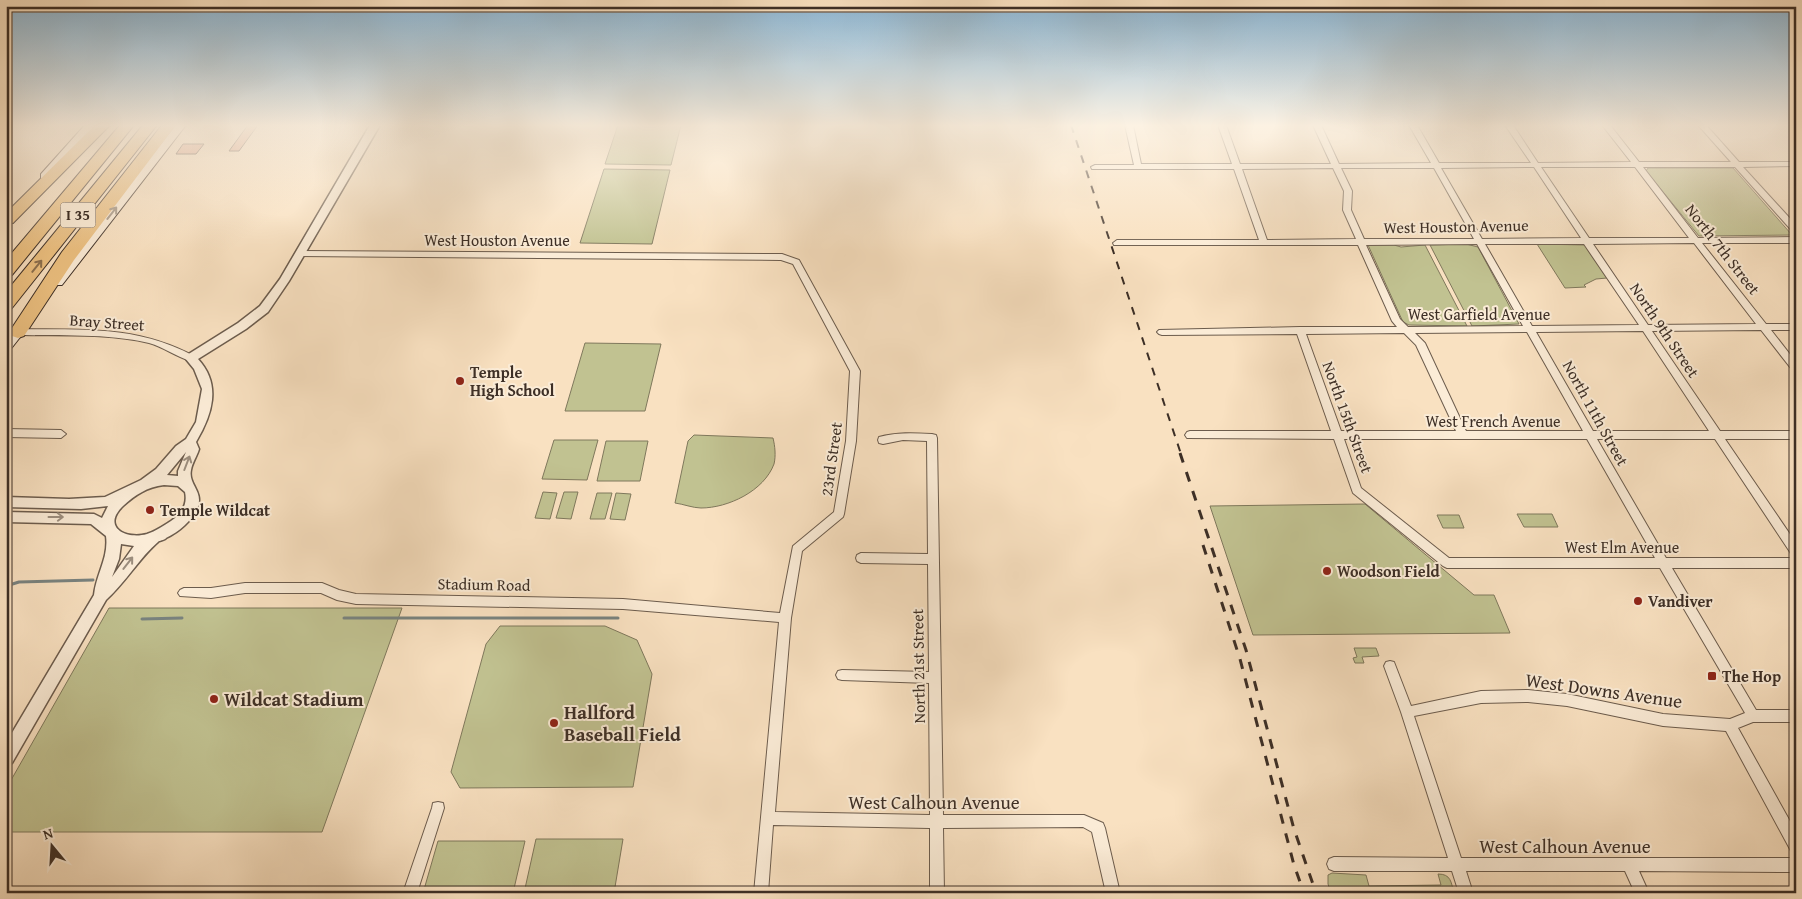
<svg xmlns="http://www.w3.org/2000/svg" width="1802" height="899" font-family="'Gentium Book Plus',serif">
  <rect width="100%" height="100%" fill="#f9e1c1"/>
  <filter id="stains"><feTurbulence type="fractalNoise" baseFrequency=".004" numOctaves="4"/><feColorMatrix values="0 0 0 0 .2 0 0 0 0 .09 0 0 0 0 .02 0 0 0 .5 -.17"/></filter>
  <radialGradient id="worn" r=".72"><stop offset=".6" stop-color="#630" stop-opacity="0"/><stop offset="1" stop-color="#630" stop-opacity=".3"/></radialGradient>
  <!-- green -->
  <path fill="#c1c291" stroke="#7f785c" d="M618 125H681L671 165 605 164Z
    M1648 168H1733L1792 235 1699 236 1646 171Z
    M604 169 670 170 652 244 580 243Z
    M1466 244 1478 247 1519 324 1472 326 1430 245Z
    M1537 244 1585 245 1607 278 1596 279 1584 285 1586 287 1565 288Z
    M1368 245H1394L1401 247 1425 245 1467 326 1409 325 1403 322Z
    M585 343 661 344 645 411H565Z
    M694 435 773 438C775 446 776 456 774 464 764 491 728 508 701 508 693 508 683 504 675 503L688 441Z
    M554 440H598L587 480 542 479Z
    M606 441H648L640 481H597Z
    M543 492 557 493 550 519 535 518Z
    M564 492H578L571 519 556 518Z
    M597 493H612L605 519H590Z
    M616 493 631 494 625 520 610 519Z
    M1365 504 1474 595H1494L1510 633 1253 635 1210 506Z
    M1517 514H1552L1558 527H1524Z
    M1437 515H1459L1464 528H1443Z
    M109 608H402L322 832H6V789Z
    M500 626H605L637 640 652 674 633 787 460 788 451 772 486 644Z
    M1354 648H1376L1379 656 1362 657 1364 663H1355L1353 658 1357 657Z
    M536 839H623L614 893H524Z
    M438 841H525L513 893H423Z
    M1332 873 1366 875 1369 886 1441 885 1438 874C1451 874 1451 882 1454 893H1331L1328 884V875Z"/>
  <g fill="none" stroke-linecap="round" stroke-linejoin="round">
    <!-- stream -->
    <path stroke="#798380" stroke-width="3" d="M6 586 19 582 93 580
      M344 618H618
      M142 619 182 618"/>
  </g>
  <!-- building -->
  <path fill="#df9d82" stroke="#3d2f26" d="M248 125H258L239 151H229Z
    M183 144H204L196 154H176Z"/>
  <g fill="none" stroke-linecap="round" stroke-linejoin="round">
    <!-- minor casing -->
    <g stroke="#6c5c4d" stroke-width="2">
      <path id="minor" d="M1125 125H1133L1141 164H1232L1218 125H1226L1240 164H1331L1313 125H1321L1339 164 1431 163 1409 125H1417L1439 163H1531L1505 125H1513L1538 163 1631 162 1602 125H1610L1639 162H1731L1698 125H1706L1739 162H1796V166L1743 167 1796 225V233L1793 232 1735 167H1643L1698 238 1796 237V243H1702L1766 324H1796V330H1771L1796 362V372L1793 371 1761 330 1652 331 1720 431H1796V439H1725L1796 543V556L1792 555 1715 439H1597L1666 558H1796V568H1672L1756 710H1796V722H1753L1738 728 1796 832V852L1791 851 1726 731 1663 726 1567 706 1528 702 1481 703 1414 716 1461 858H1796V872L1639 871 1649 893H1635L1625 871H1466L1473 893H1459L1452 871H1334L1329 869 1327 864 1329 859 1334 857 1448 858 1401 712 1384 666 1386 662 1390 661 1394 662 1411 706 1481 691 1528 690 1567 694 1663 714 1730 719 1745 713 1660 568H1447L1443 566 1353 493 1334 439 1187 438 1185 435 1187 432 1190 431H1331L1297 334 1162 335 1159 334 1157 332 1159 330 1300 327H1397L1392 321 1358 245H1114L1113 243 1117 240H1259L1234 169H1092L1091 167 1095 165H1134ZM1534 167 1581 238 1482 239 1441 168ZM1541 167H1635L1689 238H1589ZM1333 168 1344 191 1343 210 1356 239 1267 240 1242 169ZM1341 168H1434L1474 239H1364L1351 210 1352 191ZM1694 243 1756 324 1648 325 1593 244ZM1477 244 1523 326 1408 327 1400 319 1366 245ZM1485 244H1584L1639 325 1532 326ZM1643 331 1709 431H1593L1536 332ZM1527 332 1583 431H1466L1425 343 1415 333ZM1404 333 1416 345 1456 431H1341L1306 334ZM1344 439H1587L1655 558H1449L1361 488Z
        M301 251 782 254 799 260 860 371 856 441 844 514 843 517 802 551 791 618 775 812 930 815 929 683 842 680 838 679 836 675 838 671 842 670 929 672 928 564 861 563 857 561 856 558 857 555 861 553 928 554 927 441 903 440 883 444 879 443 878 440 879 437C897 432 914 433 932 434L936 435 937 438 943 815H1084L1103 823 1105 828 1120 893H1106L1092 832 1083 827 943 828 944 893H930V828L773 825 768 893H754L779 622 623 609 356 604 337 600 321 593H245L211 598 180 596 178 593 180 590 184 588H211L245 583H322L339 590 356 594 623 599 780 613 793 546 834 512 846 441 850 371 793 264 781 260 298 256V252Z
        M18 329C82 330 136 325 194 356L196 358 191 361C176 357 164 347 149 343 106 333 61 336 18 335L13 332Z
        M6 429 61 430 66 434 61 438 6 437Z
        M438 802 443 803 444 808 417 893H403L432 808 433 803Z"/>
    </g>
    <!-- tertiary casing -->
    <g stroke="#6c5c4d" stroke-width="3">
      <path id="tertiary" d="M370 125H380L289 281 268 312 246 329 198 359C222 385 212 415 196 442L199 449C197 456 192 463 191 470 188 484 203 491 198 506 193 520 179 532 166 538 166 539 160 541 159 541 139 558 126 582 106 600L12 763 6 765V743L94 595C96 574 109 558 106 536L91 524 6 522V512L94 514 102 518 108 506 81 509 6 507V497L69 499 105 497 141 480 156 469 176 446 186 439 196 422 202 389 194 369 185 358 187 355 238 323 260 306 280 279ZM186 452 178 471V476L167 475ZM164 485 178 486 185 492C188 505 181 514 171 521 163 526 156 531 147 534 126 540 101 527 123 506 135 495 147 487 164 485ZM121 544 134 546 112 577 119 559Z"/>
    </g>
    <!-- secondary casing -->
    <g stroke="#3d2f26" stroke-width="2">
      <path id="secondary" d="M85 125H96L49 178H41V174Z
        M176 125H186L62 285H54L52 282 54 279Z
        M26 318 32 322 10 350 6 351V338L22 319Z"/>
    </g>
    <!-- motorway casing -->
    <g stroke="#3d2f26" stroke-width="2">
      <path id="motorway" d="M95 125H110L13 223 6 224V213Z
        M120 125H134L12 275 6 276V260Z
        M143 125H157L12 308 6 310V292Z
        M162 125H176L74 260 24 336 18 338 12 336 10 332 12 328 62 252Z"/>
    </g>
    <!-- minor -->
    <use href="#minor" fill="#fbecd7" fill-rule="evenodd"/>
    <!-- tertiary -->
    <use href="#tertiary" fill="#fbecd7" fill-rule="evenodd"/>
    <!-- secondary -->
    <use href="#secondary" fill="#fbecd7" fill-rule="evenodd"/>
    <!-- motorway -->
    <use href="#motorway" fill="#ecc080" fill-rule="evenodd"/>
    <!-- rail-far1 -->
    <path stroke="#3d2f26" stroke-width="2" stroke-dasharray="8 8" stroke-linecap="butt" d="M1071 125 1181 454"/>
    <!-- rail -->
    <path stroke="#3d2f26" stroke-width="3" stroke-dasharray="10 10" stroke-linecap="butt" d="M1180 453 1246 650 1294 829 1316 893
      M1203 545 1240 659 1294 865 1304 893"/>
  </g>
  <!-- one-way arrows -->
  <defs><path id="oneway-shaft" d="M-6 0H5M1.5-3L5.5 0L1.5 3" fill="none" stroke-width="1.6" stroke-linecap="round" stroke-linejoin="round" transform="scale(1.25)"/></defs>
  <g stroke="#9c8e7e">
    <use href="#oneway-shaft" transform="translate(112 213) rotate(-52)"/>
    <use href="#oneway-shaft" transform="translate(187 463) rotate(-69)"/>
    <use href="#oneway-shaft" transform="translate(56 517)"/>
    <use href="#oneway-shaft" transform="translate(128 563) rotate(-52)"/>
  </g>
  <use stroke="#8c704e" href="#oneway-shaft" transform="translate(37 266) rotate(-51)"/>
  <!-- sky -->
  <linearGradient id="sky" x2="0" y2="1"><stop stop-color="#8bb7d6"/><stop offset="0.5" stop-color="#fcf2e3"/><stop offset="1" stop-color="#fcf2e3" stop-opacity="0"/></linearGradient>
  <rect width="1802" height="251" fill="url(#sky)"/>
  <!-- markers -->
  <g fill="#8f2418" stroke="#fbecd7" stroke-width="2">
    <circle cx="460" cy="381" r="5"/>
    <circle cx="150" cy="510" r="5"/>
    <circle cx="1327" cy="571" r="5"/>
    <circle cx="1638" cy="601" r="5"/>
    <rect x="1707" y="671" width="10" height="10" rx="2.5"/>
    <circle cx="214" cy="699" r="5"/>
    <circle cx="554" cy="723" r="5"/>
  </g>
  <g text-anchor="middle" stroke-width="4" stroke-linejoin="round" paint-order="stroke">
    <!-- shield labels -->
    <rect fill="#fbecd7" stroke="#76685b" stroke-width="1" x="60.5" y="202.5" width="35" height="25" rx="4"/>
    <g font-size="15" font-weight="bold" fill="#3d2f26">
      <text x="78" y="220">I 35</text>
    </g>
    <!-- street labels -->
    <g font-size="16" fill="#3d2f26" stroke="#fbecd7">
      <text transform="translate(1456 226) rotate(-1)" y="6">West Houston Avenue</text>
      <text x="497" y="246">West Houston Avenue</text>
      <text transform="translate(1723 249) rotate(52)" y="6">North 7th Street</text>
      <text x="1479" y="320">West Garfield Avenue</text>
      <text transform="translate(107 322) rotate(4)" y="6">Bray Street</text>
      <text transform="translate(1665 330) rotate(56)" y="6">North 9th Street</text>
      <text transform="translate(1596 413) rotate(61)" y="6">North 11th Street</text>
      <text transform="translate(1348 417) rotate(70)" y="6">North 15th Street</text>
      <text x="1493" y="427">West French Avenue</text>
      <text transform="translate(831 459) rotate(-82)" y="6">23rd Street</text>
      <text x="1622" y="553">West Elm Avenue</text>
      <text transform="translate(484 584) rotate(1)" y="6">Stadium Road</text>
      <text transform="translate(918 666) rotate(-91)" y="6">North 21st Street</text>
    </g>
    <!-- poi labels -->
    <g font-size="16" font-weight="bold" fill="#3d2f26" stroke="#fbecd7" text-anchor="start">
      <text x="470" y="378">Temple<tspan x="470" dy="18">High School</tspan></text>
      <text x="160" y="516">Temple Wildcat</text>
      <text x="1337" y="577">Woodson Field</text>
      <text x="1648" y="607">Vandiver</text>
      <text x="1722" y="682">The Hop</text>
    </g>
    <!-- near-street labels -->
    <g font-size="19" fill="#3d2f26" stroke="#fbecd7">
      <text transform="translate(1604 690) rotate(8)" y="7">West Downs Avenue</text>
      <text x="934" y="809">West Calhoun Avenue</text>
      <text x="1565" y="853">West Calhoun Avenue</text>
    </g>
    <!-- near-poi labels -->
    <g font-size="19" font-weight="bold" fill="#3d2f26" stroke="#fbecd7" text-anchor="start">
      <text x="224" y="706">Wildcat Stadium</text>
      <text x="564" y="719">Hallford<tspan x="564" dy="22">Baseball Field</tspan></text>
    </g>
  </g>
  <!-- margin -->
  <rect width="1802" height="899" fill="none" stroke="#f9e1c1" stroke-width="25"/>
  <rect x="8" y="8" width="1787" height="884" fill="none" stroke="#3d2f26" stroke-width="2.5"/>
  <rect x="12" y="12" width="1777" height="874" fill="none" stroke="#3d2f26"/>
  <!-- north arrow -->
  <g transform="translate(52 846) rotate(342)" stroke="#fbecd7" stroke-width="4" paint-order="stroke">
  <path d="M0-4L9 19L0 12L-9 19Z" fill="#3d2f26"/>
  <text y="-8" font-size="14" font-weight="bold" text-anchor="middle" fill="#3d2f26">N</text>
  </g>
  <rect width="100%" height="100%" filter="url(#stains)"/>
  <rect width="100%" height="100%" fill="url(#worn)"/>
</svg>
